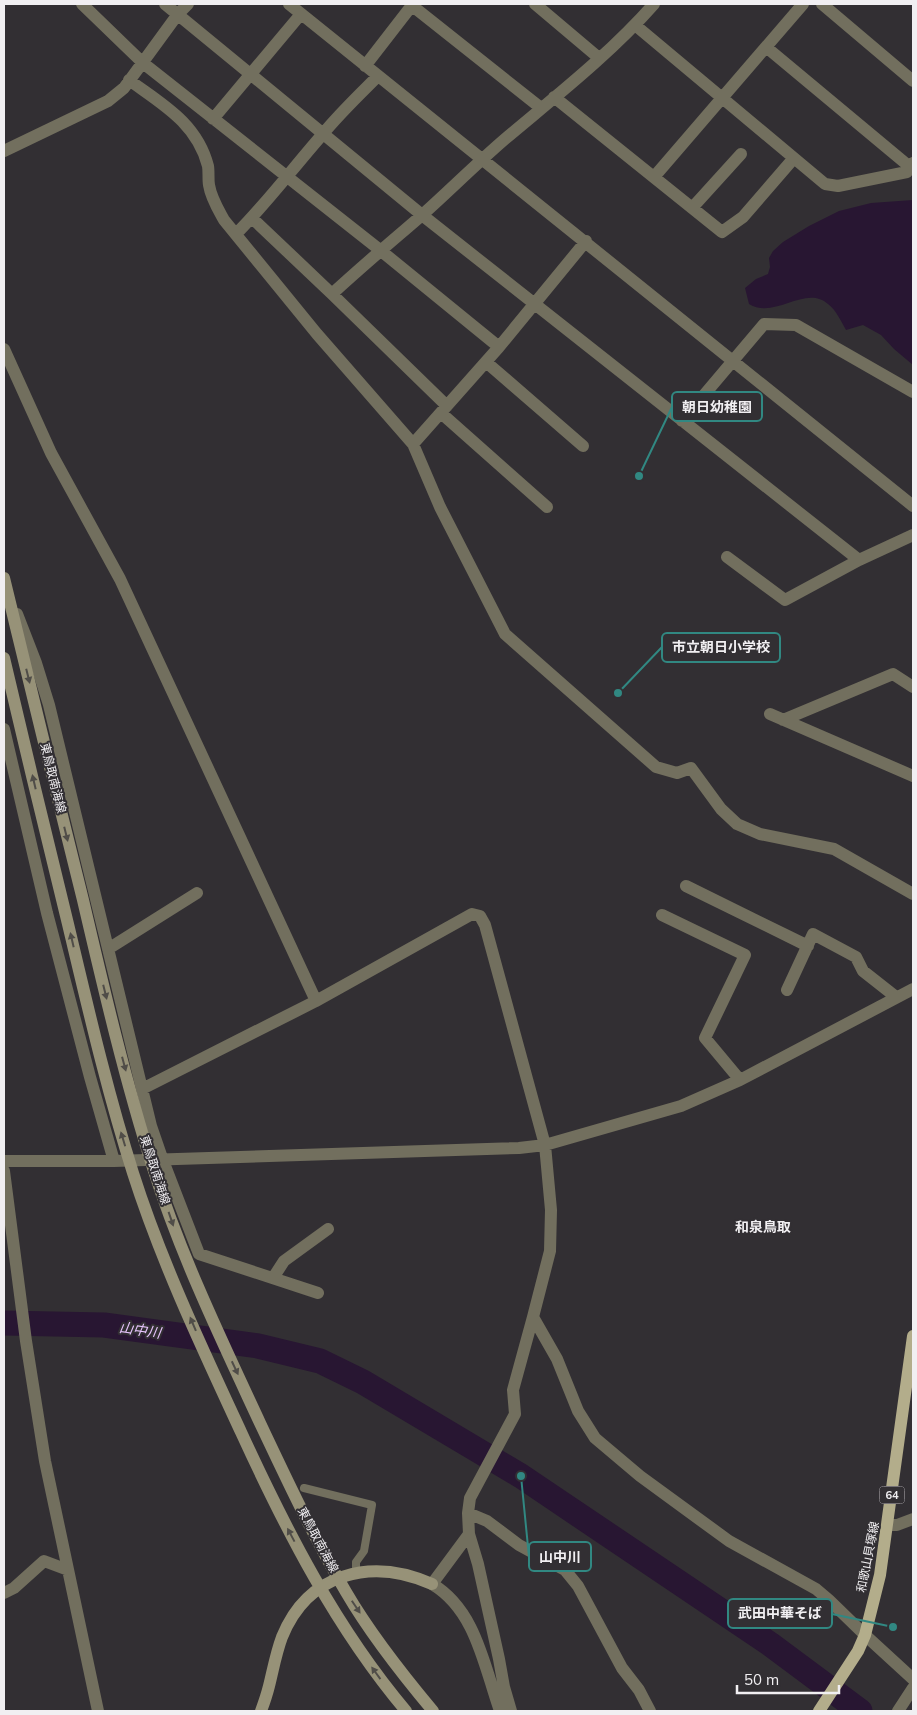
<svg xmlns="http://www.w3.org/2000/svg" width="917" height="1715" font-family="Mulish,'Noto Sans JP',sans-serif">
  <rect width="100%" height="100%" fill="#322f33"/>
  <!-- water -->
  <path fill="#281632" d="M913 200V365L894 349 881 335 863 325 846 330C841 321 836 310 828 304 805 284 775 320 749 304L745 288 756 279 768 274 770 267 769 258 773 251 783 242 809 226 839 211 871 203Z"/>
  <g fill="none" stroke-linecap="round" stroke-linejoin="round">
    <!-- river -->
    <path stroke="#281632" stroke-width="25" d="M4 1323 104 1325 258 1346 320 1361 363 1382 521 1476 770 1644 860 1711"/>
    <!-- lane -->
    <path stroke="#726f5e" stroke-width="8" d="M304 1488 372 1505 364 1551 356 1562V1573"/>
    <!-- street -->
    <path stroke="#726f5e" stroke-width="12" d="M82 4 143 63 380 250 499 347
      M165 4 422 215 859 560
      M289 4 913 506
      M410 4 541 108
      M535 4 599 58
      M822 4 913 81
      M635 25 825 184 838 186 907 172 913 163
      M766 47 910 167
      M365 66 413 4
      M129 80C162 104 197 123 208 166 209 172 208 179 209 185 211 198 218 209 224 220L317 334 413 444 440 507 505 634 656 767 677 773 691 768 721 809 737 824 760 834 834 849 913 894
      M554 97 722 232 743 217 794 158
      M213 119 301 14
      M4 151 108 101 124 88 178 14 188 4
      M654 177 803 4
      M692 208 741 154
      M252 218 332 294 447 406
      M236 234C267 203 293 168 322 135 339 114 359 95 378 76
      M332 294C361 267 391 242 421 216 449 191 476 164 505 139 556 96 610 54 654 4
      M4 349 51 453 120 579 316 1001
      M486 362 583 446
      M441 413 547 507
      M682 421 764 324 796 325 913 392
      M413 444 499 347 586 241
      M727 557 785 600 859 560 913 535
      M17 614 36 663 49 705 151 1126 162 1158 199 1254 318 1293
      M770 714 913 776
      M783 720 893 674 913 687
      M4 729 47 913 90 1077 114 1161H4
      M686 886 808 946
      M662 915 745 955 705 1038 740 1080
      M108 949 197 893
      M787 990 813 934 856 957 863 971 896 997
      M142 1089 316 1001 472 914 480 916 485 925 545 1145 551 1210 550 1251 533 1317 513 1390 515 1414 470 1498 468 1513 469 1534 432 1584C476 1610 484 1666 500 1711
      M114 1161 519 1148 545 1145 681 1106 740 1080 913 989
      M4 1171 26 1341 45 1461 98 1711
      M273 1278 284 1261 328 1229
      M533 1317 557 1359 578 1411 595 1438 640 1476 729 1541 816 1589 829 1600 865 1635 913 1679
      M468 1513 487 1521 519 1545 565 1570 578 1586 622 1668 639 1690 650 1711
      M888 1525H897L913 1519
      M469 1534 478 1564 499 1659 504 1687 511 1711
      M4 1593 14 1588 44 1561 68 1570
      M898 1711 913 1688"/>
    <!-- secondary -->
    <path stroke="#979278" stroke-width="12" d="M4 578C30 685 56 793 83 900 104 990 125 1080 153 1168 181 1256 221 1339 260 1423 287 1480 314 1538 346 1592 371 1635 402 1674 433 1711
      M4 658C25 747 46 835 68 924 88 1008 107 1091 133 1173 161 1261 202 1348 241 1432 286 1530 336 1628 406 1711
      M261 1711C264 1703 267 1694 269 1686 273 1670 276 1653 282 1637 308 1573 371 1557 432 1584"/>
    <!-- primary -->
    <path stroke="#b3ad8b" stroke-width="12" d="M819 1711 858 1651 865 1635 880 1575 913 1336"/>
  </g>
  <!-- one-way arrows -->
  <defs><path id="oneway-solid" d="M-6-.8H1V-3.2L6.5 0L1 3.2V.8H-6Z" transform="scale(1.25)"/></defs>
  <g fill="#504d48">
    <use href="#oneway-solid" transform="translate(28 676) rotate(76)"/>
    <use href="#oneway-solid" transform="translate(34 782) rotate(-103)"/>
    <use href="#oneway-solid" transform="translate(66 834) rotate(76)"/>
    <use href="#oneway-solid" transform="translate(72 940) rotate(-103)"/>
    <use href="#oneway-solid" transform="translate(105 992) rotate(76)"/>
    <use href="#oneway-solid" transform="translate(124 1064) rotate(75)"/>
    <use href="#oneway-solid" transform="translate(123 1139) rotate(-107)"/>
    <use href="#oneway-solid" transform="translate(171 1219) rotate(71)"/>
    <use href="#oneway-solid" transform="translate(193 1324) rotate(-113)"/>
    <use href="#oneway-solid" transform="translate(235 1368) rotate(65)"/>
    <use href="#oneway-solid" transform="translate(291 1535) rotate(-118)"/>
    <use href="#oneway-solid" transform="translate(356 1607) rotate(56)"/>
    <use href="#oneway-solid" transform="translate(376 1673) rotate(-126)"/>
  </g>
  <g text-anchor="middle" stroke-width="4" stroke-linejoin="round" paint-order="stroke">
    <!-- shield labels -->
    <rect fill="#322f33" stroke="#b8b5b9" stroke-width="1" x="879.5" y="1486.5" width="25" height="17" rx="4"/>
    <g font-size="11" font-weight="bold" fill="#f1eff2">
      <text x="892" y="1499">64</text>
    </g>
    <!-- street labels -->
    <g font-size="12" fill="#f1eff2" stroke="#322f33">
      <text transform="translate(53 778) rotate(76)" y="4">東鳥取南海線</text>
      <text transform="translate(155 1170) rotate(72)" y="4">東鳥取南海線</text>
      <text transform="translate(318 1540) rotate(62)" y="4">東鳥取南海線</text>
      <text transform="translate(868 1557) rotate(-79)" y="4">和歌山貝塚線</text>
    </g>
    <!-- neighbourhood labels -->
    <g font-size="14" font-weight="bold" fill="#f1eff2" stroke="#322f33">
      <text x="763" y="1232">和泉鳥取</text>
    </g>
    <!-- water labels -->
    <g font-size="14" font-style="italic" fill="#e8c5fe" stroke="#322f33">
      <text transform="translate(140 1330) rotate(8)" y="5">山中川</text>
    </g>
  </g>
  <!-- callouts -->
  <path fill="none" stroke="#318882" stroke-width="2" d="M639 476L672 407M618 693L662 647M521 1476L529 1557M893 1627L832 1614"/>
  <g fill="#318882" stroke="#322f33" stroke-width="2">
    <circle cx="639" cy="476" r="5"/>
    <circle cx="618" cy="693" r="5"/>
    <circle cx="521" cy="1476" r="5"/>
    <circle cx="893" cy="1627" r="5"/>
  </g>
  <g fill="#322f33" stroke="#318882" stroke-width="2">
    <rect x="672" y="392" width="90" height="29" rx="5"/>
    <rect x="662" y="633" width="118" height="29" rx="5"/>
    <rect x="529" y="1542" width="62" height="29" rx="5"/>
    <rect x="728" y="1599" width="104" height="29" rx="5"/>
  </g>
  <g font-size="14" text-anchor="middle" font-weight="bold" fill="#f1eff2">
    <text x="717" y="412">朝日幼稚園</text>
    <text x="721" y="652">市立朝日小学校</text>
    <text x="560" y="1562">山中川</text>
    <text x="780" y="1618">武田中華そば</text>
  </g>
  <!-- border -->
  <rect width="917" height="1715" fill="none" stroke="#f1eff2" stroke-width="10"/>
  <!-- scale -->
  <path d="M737 1685v8h102v-8" fill="none" stroke="#f1eff2" stroke-width="2.5"/>
  <text x="744" y="1685" font-size="15" fill="#f1eff2" stroke="#322f33" stroke-width="4" paint-order="stroke">50 m</text>
</svg>
